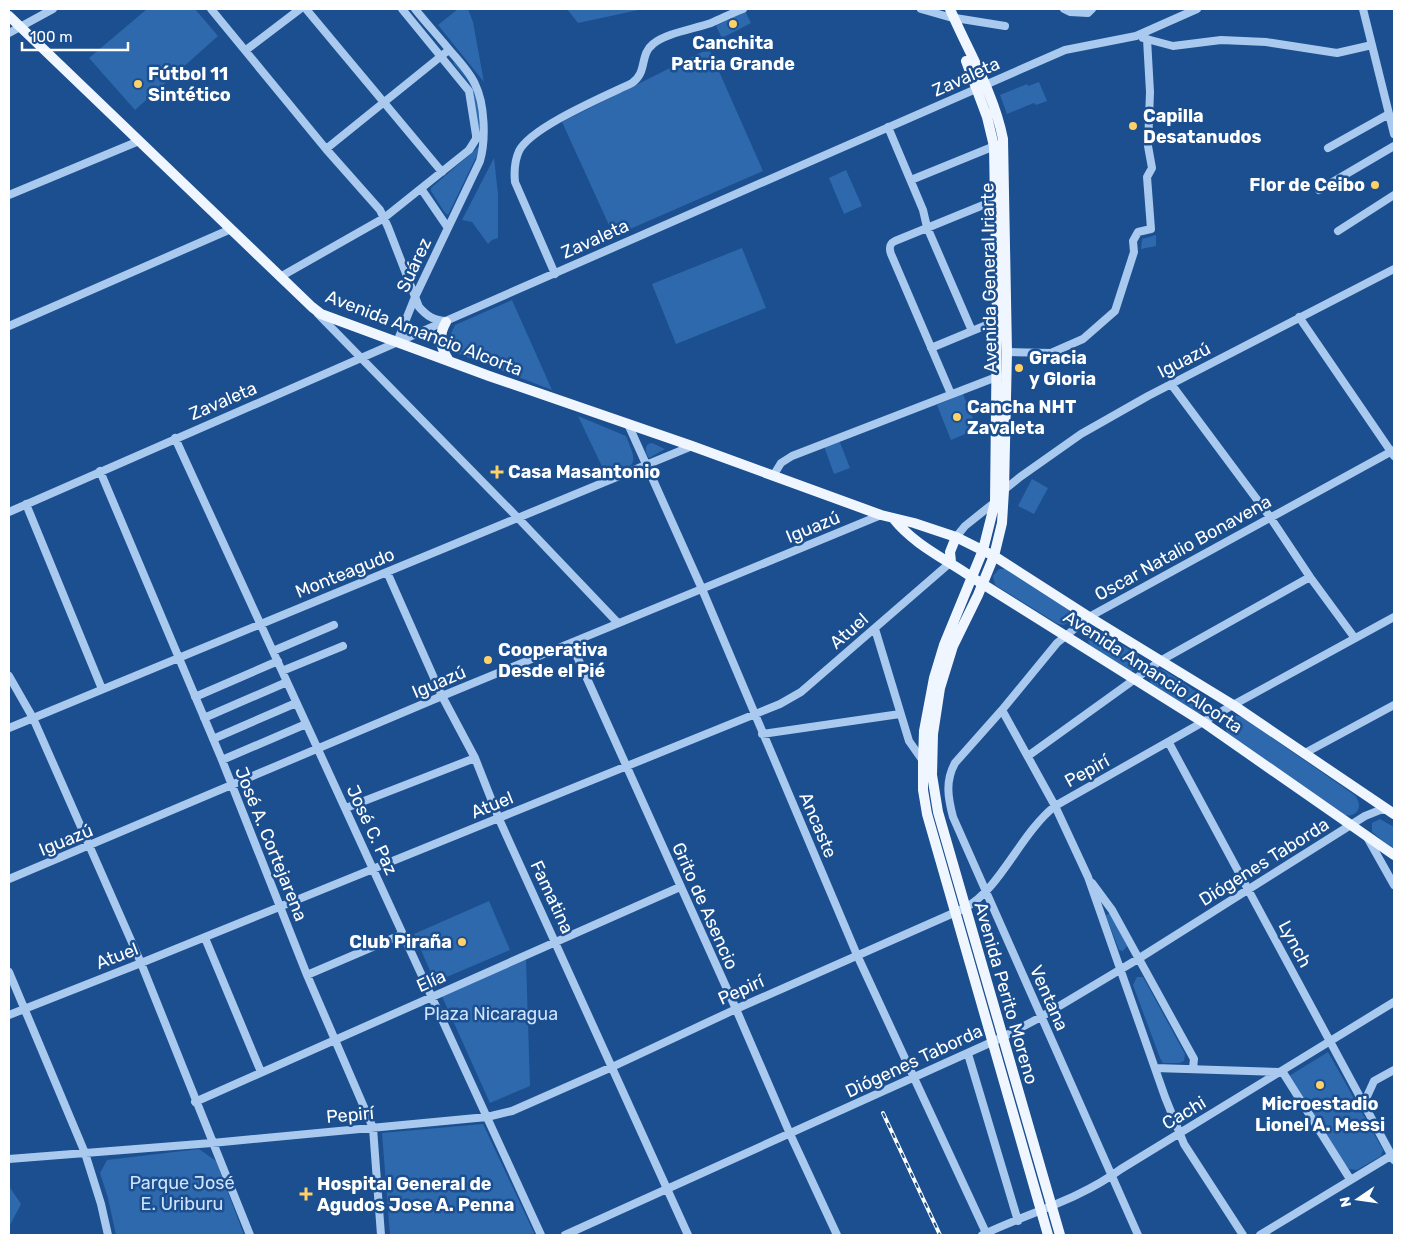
<svg xmlns="http://www.w3.org/2000/svg" width="1403" height="1244" font-family="Rubik,sans-serif">
  <rect width="100%" height="100%" fill="#1b4f8f"/>
  <!-- green -->
  <path fill="#2e69ad" d="M147 9H195L218 36 135 110 89 58Z
    M458 9H468L473 22 484 82 438 25Z
    M567 9H643L578 23Z
    M745 11 751 23 722 38 716 26Z
    M710 51 763 171 614 236 562 122 702 52Z
    M454 62C462 69 472 80 475 91 479 106 482 137 479 151L448 215 445 213 431 191V188L475 150 479 146 480 142 473 91 468 81 453 63Z
    M1039 82 1047 101 1036 105 1034 103 1007 114 1000 95 1027 84 1028 86Z
    M494 158 498 194V238L492 240 488 244 472 222 462 220Z
    M846 170 862 206 844 214 829 178Z
    M1156 235V246L1141 249 1142 239Z
    M742 248 766 308 676 344 652 284Z
    M512 300 552 390 451 351 448 340 455 325Z
    M963 394 977 429 951 440 937 405Z
    M578 416 626 436C639 467 636 464 607 477Z
    M839 440 850 468 834 474 824 446Z
    M652 443 665 449 649 458C646 454 644 449 648 444Z
    M1032 479 1048 488 1034 514 1018 506Z
    M999 569H1005L1068 609 1071 614 1069 622 1064 625 1058 624 995 585 993 576Z
    M1093 630H1099L1137 655 1141 660 1139 668 1131 671 1090 646 1087 637Z
    M1155 669 1164 670 1204 697 1208 702 1205 711 1198 714 1151 684 1149 676Z
    M1234 715 1242 717 1356 796 1359 804C1359 812 1354 817 1345 815L1227 733C1224 724 1226 721 1234 715Z
    M1380 819 1394 827V850L1372 832V823Z
    M489 901 510 950 435 982 414 934Z
    M1107 914H1110L1127 946 1123 951 1119 950 1106 916Z
    M526 959 530 1086 490 1103 440 992Z
    M1137 977H1143L1185 1054 1184 1061 1179 1063H1163L1160 1058 1133 985Z
    M1328 1052 1383 1150 1381 1156 1357 1170 1349 1169 1344 1163 1289 1076Z
    M483 1124 535 1235H390L382 1133Z
    M199 1149 216 1161 244 1235H116L108 1198 100 1173 107 1160Z
    M9 1186 21 1204 9 1227Z"/>
  <g fill="none" stroke-linecap="round" stroke-linejoin="round">
    <!-- minor -->
    <path stroke="#a9c9ee" stroke-width="8" d="M211 9 326 149 380 210 388 227 419 307C427 316 433 320 445 321
      M306 9 442 172
      M921 9 949 17 1005 26
      M1064 9 1070 12 1088 13 1092 9
      M1363 9 1394 134
      M9 33 53 9
      M1143 38 1173 46 1221 40 1266 42 1337 53 1372 45
      M246 50 300 9
      M888 127 923 210 927 227 972 331
      M1328 148 1389 114
      M326 149 445 53
      M911 180 997 145
      M422 190 448 228
      M1319 190 1394 146
      M9 195 139 141
      M1338 231 1394 195
      M555 274 515 182C514 172 515 160 519 151 531 127 605 96 632 83 648 72 639 55 653 44 666 33 694 29 711 23 721 19 732 13 743 9
      M280 277 384 218 469 150 476 139V135L469 91 402 9
      M318 314 518 518 618 623
      M1299 317 1394 456
      M9 326 231 229
      M397 342 415 297 480 161C486 140 485 104 475 84 470 73 461 63 452 53 440 38 427 24 415 9
      M931 348 1001 319
      M1007 352 1051 353 1083 339 1115 311 1134 252 1133 241 1138 232 1151 229 1147 177 1152 168 1148 146 1150 92 1147 39
      M1171 384 1270 517 1310 577 1354 637
      M951 394 891 254C889 248 889 244 895 241L998 199
      M628 424 702 589 857 955 987 1235
      M175 438 541 1235
      M100 471 222 760 307 975 373 1128 381 1235
      M773 476 781 463 792 456 999 376
      M26 504 102 689
      M9 512 1065 50 1136 36 1197 9
      M956 537 965 526 995 502 1004 490 1020 477 1081 434 1148 396 1394 269
      M387 572 442 696 475 758 499 819 688 1235
      M875 629 909 741 923 761
      M571 643 736 1009 790 1134 837 1235
      M273 651 334 625
      M282 671 343 646
      M9 676 33 718 141 963 250 1235
      M195 697 278 661
      M1002 710 1055 806 1088 877 1165 1097 1184 1144 1243 1235
      M204 718 287 682
      M9 728 692 446
      M762 734 900 714
      M213 739 296 703
      M1169 743 1394 1160
      M1305 753 1394 705
      M1028 756 1160 661 1310 577
      M222 760 306 724
      M346 808 475 758
      M1367 837 1394 885
      M9 879 442 696 881 515
      M1092 883 1112 910 1194 1059 1193 1068
      M205 938 261 1072
      M9 972 85 1153 101 1204 108 1235
      M307 975 403 934
      M9 1015 141 963 780 704 801 692 951 562
      M968 1054 1018 1221
      M1155 1068 1280 1072
      M1282 1071 1350 1179
      M195 1102 680 887
      M1364 1103 1374 1081 1394 1070
      M9 1159 212 1143 487 1117 512 1111 612 1067 736 1009 965 908C1001 888 1020 834 1055 806L1233 705 1394 617
      M565 1235 1003 1037 1041 1017 1138 959 1365 816 1380 810H1388
      M982 1235C1028 1213 1079 1200 1121 1169L1394 1002
      M1138 1235 953 817C948 798 945 781 955 763L1002 710 1057 643 1089 617 1394 450
      M1260 1235 1392 1155"/>
    <!-- major -->
    <path stroke="#f0f6ff" stroke-width="10" d="M950 9C968 51 994 93 1003 139L1007 352 1004 490 1002 523 994 556 978 595 953 646 940 688 933 734 932 775 938 812 1060 1235
      M9 16 312 307 321 314 489 376 692 446 881 515 914 523 956 537 994 556 1089 617 1233 705 1394 814
      M966 61 987 117 994 146 997 320 995 502 983 550 944 645 934 678 924 731 923 761V790L927 814 1048 1235
      M446 322C438 336 440 347 449 361
      M893 518C914 545 946 559 973 578L1203 722 1394 855
      M951 562 950 552 956 537"/>
    <!-- rail casing -->
    <g stroke="#fff" stroke-width="4">
      <path id="rail" d="M883 1113 940 1235"/>
    </g>
    <!-- rail -->
    <use href="#rail" stroke="#1b4f8f" stroke-width="2" stroke-dasharray="5.5" stroke-linecap="butt"/>
  </g>
  <!-- markers -->
  <g fill="#ffd166" stroke="#1b4f8f" stroke-width="2">
    <circle cx="733" cy="24" r="5"/>
    <circle cx="138" cy="84" r="5"/>
    <circle cx="1133" cy="126" r="5"/>
    <circle cx="1375" cy="185" r="5"/>
    <circle cx="1019" cy="368" r="5"/>
    <circle cx="957" cy="417" r="5"/>
    <path d="M494.5 464.5h5v5h5v5h-5v5h-5v-5h-5v-5h5z"/>
    <circle cx="488" cy="660" r="5"/>
    <circle cx="462" cy="942" r="5"/>
    <circle cx="1320" cy="1085" r="5"/>
    <path d="M303.5 1186.5h5v5h5v5h-5v5h-5v-5h-5v-5h5z"/>
  </g>
  <g text-anchor="middle" stroke-width="5" stroke-linejoin="round" paint-order="stroke">
    <!-- poi labels -->
    <g font-size="18" font-weight="bold" fill="#fff" stroke="#1b4f8f" text-anchor="start">
      <text x="733" y="49" text-anchor="middle">Canchita<tspan x="733" dy="21">Patria Grande</tspan></text>
      <text x="148" y="80">Fútbol 11<tspan x="148" dy="21">Sintético</tspan></text>
      <text x="1143" y="122">Capilla<tspan x="1143" dy="21">Desatanudos</tspan></text>
      <text x="1365" y="191" text-anchor="end">Flor de Ceibo</text>
      <text x="1029" y="364">Gracia<tspan x="1029" dy="21">y Gloria</tspan></text>
      <text x="967" y="413">Cancha NHT<tspan x="967" dy="21">Zavaleta</tspan></text>
      <text x="508" y="478">Casa Masantonio</text>
      <text x="498" y="656">Cooperativa<tspan x="498" dy="21">Desde el Pié</tspan></text>
      <text x="452" y="948" text-anchor="end">Club Piraña</text>
      <text x="1320" y="1110" text-anchor="middle">Microestadio<tspan x="1320" dy="21">Lionel A. Messi</tspan></text>
      <text x="317" y="1190">Hospital General de<tspan x="317" dy="21">Agudos Jose A. Penna</tspan></text>
    </g>
    <!-- street labels -->
    <g font-size="18" fill="#fff" stroke="#1b4f8f">
      <text transform="translate(966 77) rotate(-24)" y="6">Zavaleta</text>
      <text transform="translate(595 239) rotate(-24)" y="6">Zavaleta</text>
      <text transform="translate(414 265) rotate(-65)" y="6">Suárez</text>
      <text transform="translate(989 278) rotate(-91)" y="6">Avenida General Iriarte</text>
      <text transform="translate(424 333) rotate(21)" y="6">Avenida Amancio Alcorta</text>
      <text transform="translate(1184 360) rotate(-27)" y="6">Iguazú</text>
      <text transform="translate(223 401) rotate(-23)" y="6">Zavaleta</text>
      <text transform="translate(813 527) rotate(-22)" y="6">Iguazú</text>
      <text transform="translate(1183 548) rotate(-29)" y="6">Oscar Natalio Bonavena</text>
      <text transform="translate(345 573) rotate(-22)" y="6">Monteagudo</text>
      <text transform="translate(849 631) rotate(-41)" y="6">Atuel</text>
      <text transform="translate(1153 672) rotate(33)" y="6">Avenida Amancio Alcorta</text>
      <text transform="translate(439 682) rotate(-23)" y="6">Iguazú</text>
      <text transform="translate(1087 771) rotate(-29)" y="6">Pepirí</text>
      <text transform="translate(492 805) rotate(-22)" y="6">Atuel</text>
      <text transform="translate(818 825) rotate(67)" y="6">Ancaste</text>
      <text transform="translate(372 830) rotate(65)" y="6">José C. Paz</text>
      <text transform="translate(66 840) rotate(-22)" y="6">Iguazú</text>
      <text transform="translate(271 844) rotate(68)" y="6">José A. Cortejarena</text>
      <text transform="translate(1264 862) rotate(-32)" y="6">Diógenes Taborda</text>
      <text transform="translate(552 897) rotate(65)" y="6">Famatina</text>
      <text transform="translate(705 906) rotate(66)" y="6">Grito de Asencio</text>
      <text transform="translate(1295 944) rotate(62)" y="6">Lynch</text>
      <text transform="translate(117 956) rotate(-21)" y="6">Atuel</text>
      <text transform="translate(431 981) rotate(-24)" y="6">Elía</text>
      <text transform="translate(741 990) rotate(-24)" y="6">Pepirí</text>
      <text transform="translate(1006 993) rotate(74)" y="6">Avenida Perito Moreno</text>
      <text transform="translate(1049 998) rotate(66)" y="6">Ventana</text>
      <text transform="translate(914 1061) rotate(-25)" y="6">Diógenes Taborda</text>
      <text transform="translate(1184 1113) rotate(-31)" y="6">Cachi</text>
      <text transform="translate(350 1115) rotate(-5)" y="6">Pepirí</text>
    </g>
    <!-- park labels -->
    <g font-size="18" fill="#cfe3fa" stroke="#1b4f8f">
      <text x="491" y="1020">Plaza Nicaragua</text>
      <text x="182" y="1189">Parque José<tspan x="182" dy="21">E. Uriburu</tspan></text>
    </g>
  </g>
  <!-- border -->
  <rect width="1403" height="1244" fill="none" stroke="#ffffff" stroke-width="20"/>
  <!-- north arrow -->
  <g transform="translate(1358 1199) rotate(257)" stroke="#1b4f8f" stroke-width="4" paint-order="stroke">
  <path d="M0-4L9 19L0 12L-9 19Z" fill="#ffffff"/>
  <text y="-8" font-size="14" font-weight="bold" text-anchor="middle" fill="#ffffff">N</text>
  </g>
  <!-- scale -->
  <path d="M22 42v8h106v-8" fill="none" stroke="#ffffff" stroke-width="2.5"/>
  <text x="30" y="42" font-size="15" fill="#ffffff" stroke="#1b4f8f" stroke-width="4" paint-order="stroke">100 m</text>
</svg>
